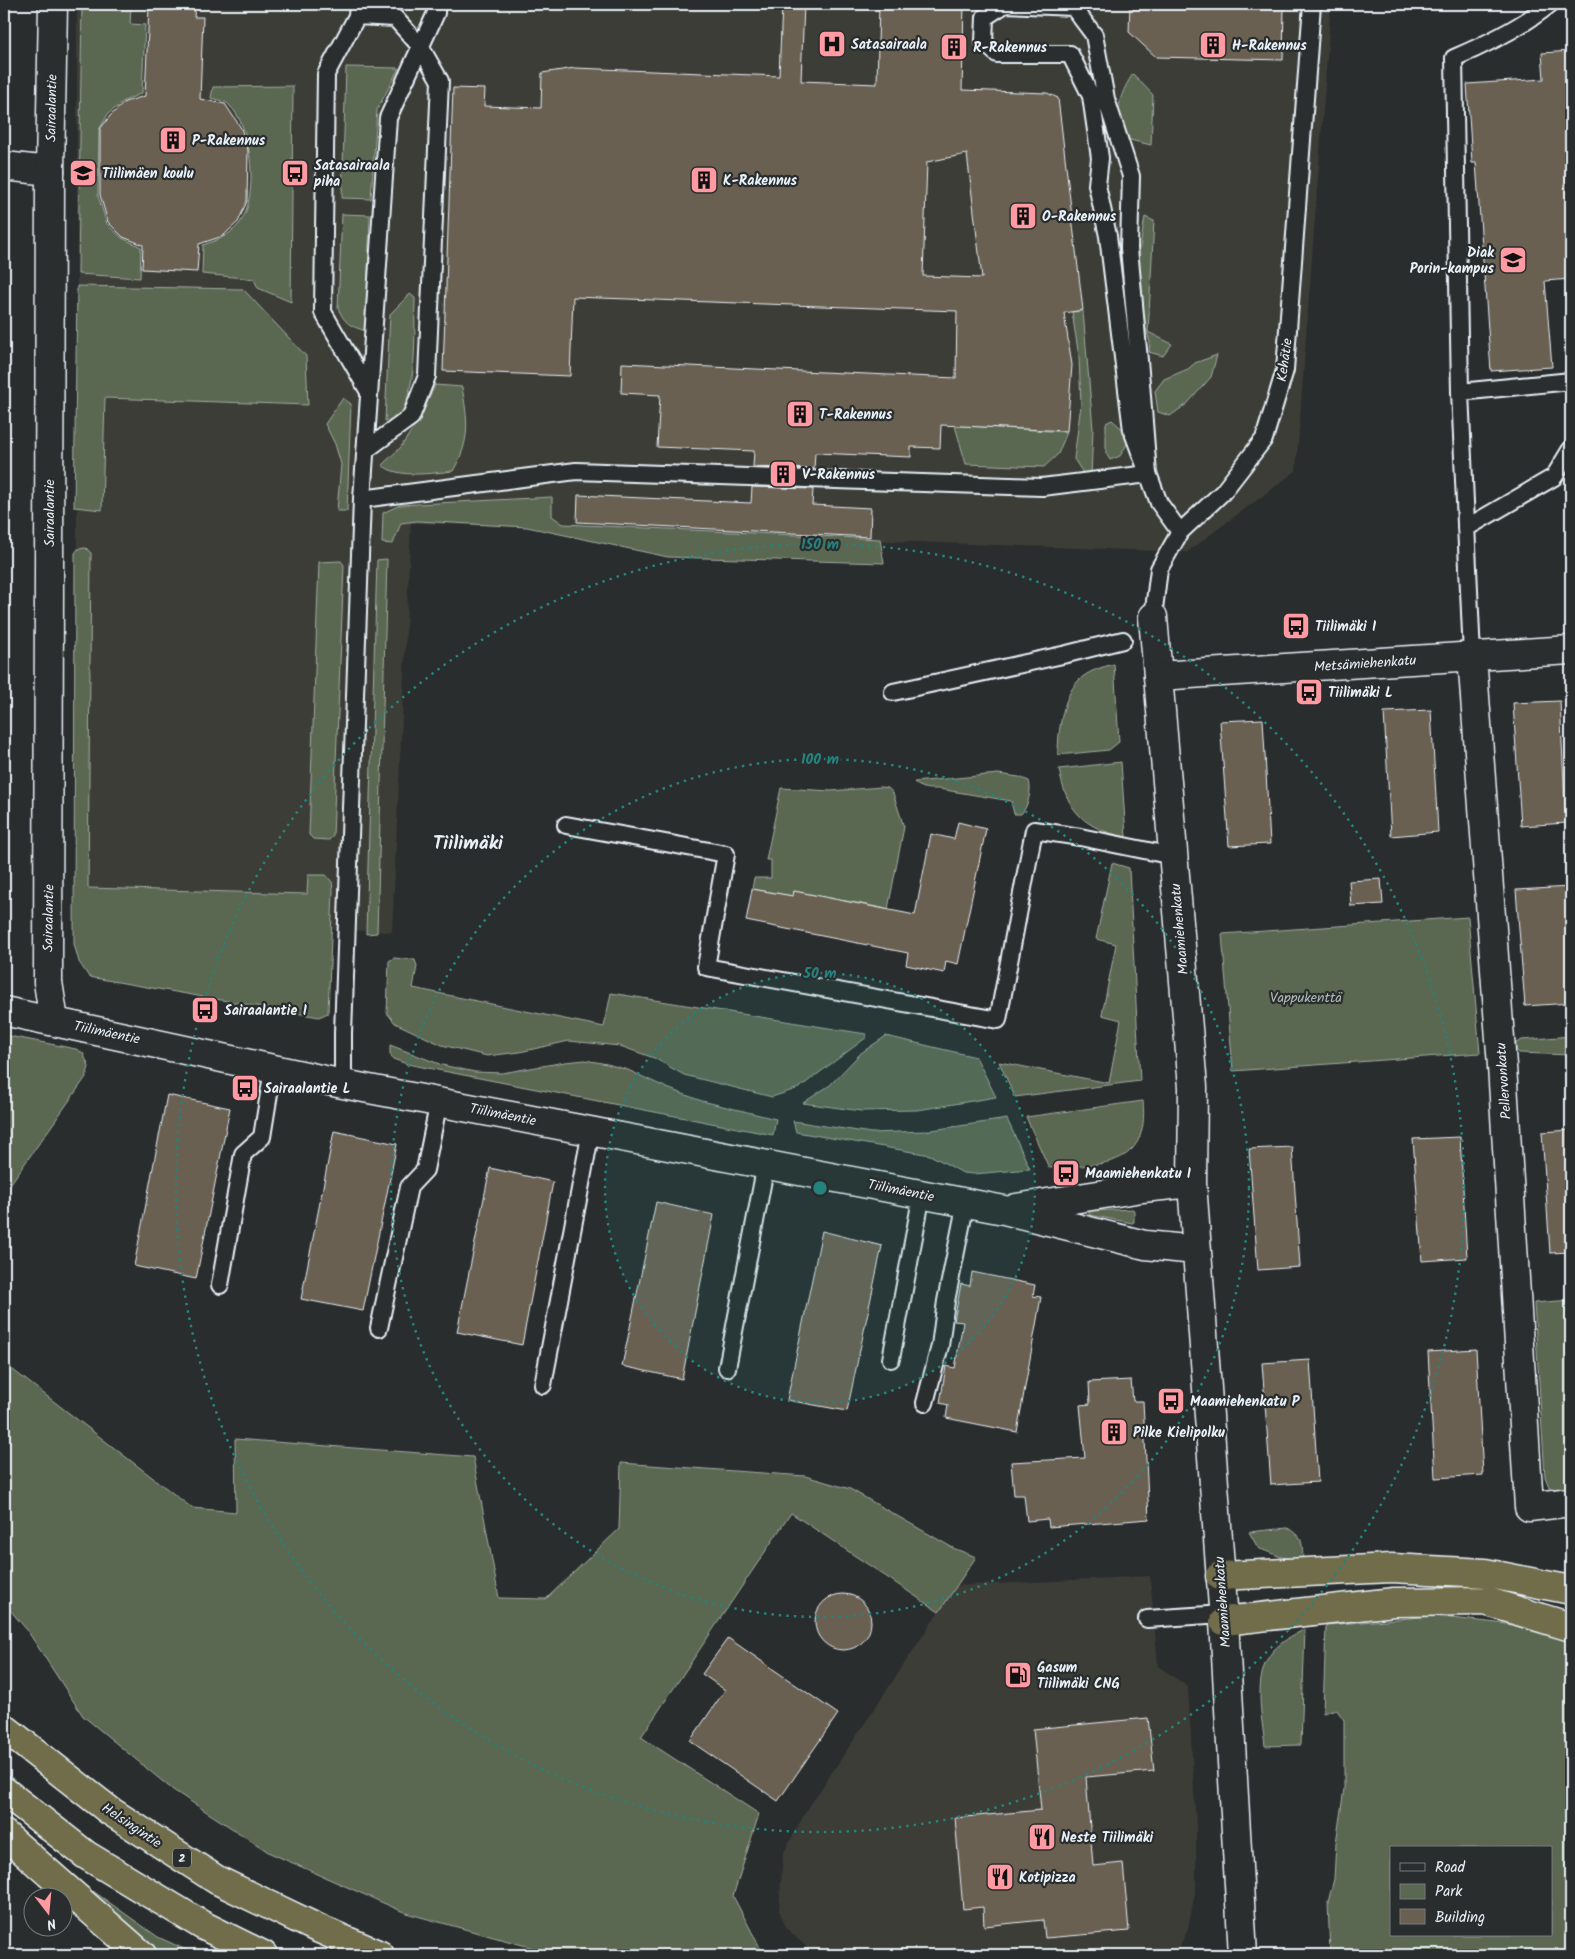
<svg xmlns="http://www.w3.org/2000/svg" width="1575" height="1959" font-family="Kalam,sans-serif">
  <rect width="100%" height="100%" fill="#2a2d2e"/>
  <filter id="ink" filterUnits="userSpaceOnUse"><feTurbulence type="fractalNoise" baseFrequency=".02" numOctaves="2"/><feDisplacementMap in="SourceGraphic" scale="10" xChannelSelector="R" yChannelSelector="G"/><feConvolveMatrix kernelMatrix="1 2 1 2 8 2 1 2 1" color-interpolation-filters="sRGB"/></filter>
  <g filter="url(#ink)">
    <!-- built -->
    <path fill="#3d3c38" d="M77 4H1331L1296 471 1187 552 411 523 392 932 77 920Z
      M1150 1576 1158 1666 1188 1687 1196 1827V1888L1188 1928 1176 1955H821L813 1953 786 1928 779 1910 783 1854 805 1813 956 1586Z"/>
    <!-- green -->
    <path fill="#5a6851" stroke="#a1aca4" fill-rule="evenodd" d="M82 4H160V6L131 5 130 24 145 25 142 93 124 101 108 114 99 130 98 196 107 224 122 238 141 247 140 278 78 274Z
      M346 67 399 68 377 110 371 199 342 198Z
      M1133 74 1153 95 1151 145 1130 140C1127 134 1122 128 1120 122 1115 106 1124 87 1133 74Z
      M293 86 291 302 258 288 254 279 202 274 203 245C218 240 229 236 239 224 259 200 253 126 229 105 226 101 217 100 211 98L213 87Z
      M342 214 370 215 366 331C350 326 345 324 338 308Z
      M1145 217 1154 221 1148 332 1172 344 1163 356 1149 352 1150 342 1141 313 1139 253Z
      M77 286 243 289 306 356 308 405 105 398 102 510 74 507Z
      M410 294 415 298C414 333 419 392 396 420L385 421 390 314Z
      M1083 311 1093 429 1091 476 1087 479 1074 459 1081 404 1079 357 1072 312Z
      M1217 355 1211 377 1187 404 1170 416 1158 412 1155 391 1164 379 1188 369 1195 363Z
      M435 385 462 387C468 421 471 440 453 471 433 473 398 479 382 465L401 447 422 414Z
      M343 398 351 404 347 511H337L341 464 335 444 325 424Z
      M1112 420 1127 433V444L1120 456 1110 460 1106 453V423Z
      M955 426H965L1067 432 1058 454 1044 467 966 464Z
      M552 497V516L563 524 880 539 884 563 668 557 527 527 417 521 401 523 393 544 382 543 383 513 400 505Z
      M86 548 91 553 88 888 307 894 308 875H326L332 882 333 890 328 1013 319 1017 89 977 79 962 74 944 75 553 78 549Z
      M387 559 377 933 366 934 377 560Z
      M341 561 344 565 333 836 329 840 313 839 309 835 319 562Z
      M1114 664 1119 742 1109 750 1058 755C1058 732 1062 697 1079 680 1088 671 1102 667 1114 664Z
      M1121 762 1126 837C1084 829 1066 810 1059 769Z
      M998 774 1019 777 1029 781C1032 790 1028 807 1021 814H1014L1011 801 939 789C929 789 922 790 914 782Z
      M881 787 888 788 893 793 904 827 888 909 794 891 793 896 752 889 754 878H771V860H766L781 788 831 791Z
      M1112 863 1129 868 1140 1081 1015 1097 999 1062 1109 1083 1121 1020 1102 1015 1116 944 1096 939Z
      M1468 917 1480 1053 1233 1071 1222 934Z
      M394 958 415 960 417 966 413 988 604 1027 611 993 866 1034 867 1037 799 1088 772 1097 684 1075 654 1058 620 1046 569 1041 520 1052 487 1056 442 1045 395 1023 387 1013 389 961Z
      M4 1035 76 1049 83 1053 89 1067 86 1077 4 1193Z
      M886 1036 976 1057 996 1097 918 1110 861 1111 803 1103 830 1085 861 1053Z
      M1571 1036V1055L1519 1053 1516 1050V1043L1522 1040Z
      M390 1045 442 1065 475 1072 502 1073 565 1062 585 1060 607 1064 628 1070 667 1088 702 1101 776 1119 773 1135 407 1064 393 1059 390 1054Z
      M1143 1101C1150 1170 1099 1164 1049 1168L1026 1117Z
      M1007 1119 1030 1169 974 1174 963 1173 930 1155 796 1132 793 1121 871 1133 925 1131Z
      M1133 1209 1134 1211V1222L1132 1223 1089 1215V1211Z
      M1571 1300V1487L1558 1490 1549 1487 1545 1477 1534 1303Z
      M4 1363 192 1508 236 1512 235 1439 473 1457 499 1598 546 1599 619 1529 621 1463 805 1476 850 1489 953 1548 976 1557 939 1612 791 1513 641 1737 759 1814 733 1896 764 1955H559L406 1913 270 1853 173 1790 83 1716 27 1630 4 1603Z
      M1287 1528C1304 1535 1302 1544 1303 1560L1281 1557 1258 1548 1249 1532Z
      M1433 1616 1525 1626 1571 1640V1955H1330L1328 1902 1334 1879 1336 1843 1344 1789V1720L1336 1709 1323 1713 1326 1625ZM1391 1848H1551V1935H1391Z
      M1305 1629 1301 1745 1265 1746C1262 1717 1252 1675 1273 1651 1282 1641 1294 1635 1305 1629Z
      M93 1891 158 1937 197 1955H163L91 1895Z"/>
    <!-- building -->
    <path fill="#6a6051" stroke="#e8f1f8" fill-rule="evenodd" d="M162 4H195L194 17H203L200 99 225 104 241 128 248 150 247 201 238 222 223 236 199 244 197 272 142 269 143 245 123 237 108 222 100 195V129L110 116 125 102 145 96 149 7H162Z
      M782 4H804L801 81 877 84 879 4H964L962 90 1047 93 1058 98 1083 310 1064 313 1072 365 1067 431 941 425 940 448 911 447V457L815 453 814 469 753 467 754 451 657 447 660 395 621 393 622 363 956 378 957 311 573 297 570 376 443 371 453 88 485 89 484 106 541 108 542 73 575 68 779 76ZM967 154 982 278 923 276 927 162Z
      M1130 4H1284L1283 60 1156 57 1129 32Z
      M1571 51V279L1545 281 1552 367 1491 371 1476 163H1472L1467 84 1544 79 1542 53Z
      M752 487 813 489 812 505 871 508 870 537 577 522 578 495 751 503Z
      M1560 701 1566 823 1521 826 1513 703Z
      M1431 710 1438 832 1391 836 1384 712Z
      M1263 719 1270 844 1229 846 1220 721Z
      M958 822 986 829 958 964 946 961 944 973 906 965 908 953 746 921 752 889 793 896 794 891 915 915 931 834 954 839Z
      M1381 879 1383 904 1351 906 1349 881Z
      M1571 887V1003L1525 1006 1516 890Z
      M167 1095 230 1108 196 1279 134 1266Z
      M1571 1130V1252L1550 1253 1542 1132Z
      M334 1131 397 1144 363 1311 301 1299Z
      M1460 1137 1467 1258 1422 1261 1413 1139Z
      M1292 1147 1300 1267 1258 1270 1249 1149Z
      M490 1168 553 1182 522 1345 457 1332Z
      M656 1202 714 1215 682 1379 622 1366Z
      M822 1231 882 1246 847 1411 787 1400Z
      M972 1272 1035 1285 1033 1296 1041 1297 1017 1432 946 1418 948 1405 940 1403 946 1366 955 1368 963 1322 954 1321 961 1284 970 1286Z
      M1476 1349 1483 1475 1435 1478 1428 1352Z
      M1310 1360 1318 1482 1271 1485 1262 1363Z
      M1131 1380 1133 1401H1143L1149 1519 1049 1527 1048 1519 1027 1521 1024 1495H1014L1011 1462 1085 1458 1080 1405 1090 1404 1089 1382Z
      M815 1622a28 28 0 1 1 56 0a28 28 0 1 1-56 0Z
      M728 1638 838 1714 778 1801 690 1741 725 1690 702 1674Z
      M1148 1718 1154 1771 1086 1777 1093 1866 1123 1863 1129 1931 1045 1938 1043 1920 984 1926 983 1907 963 1909 955 1818 1041 1810 1033 1729Z"/>
    <g fill="none" stroke-linecap="round" stroke-linejoin="round">
      <!-- lane casing -->
      <g stroke="#e8f1f8" stroke-width="20">
        <path id="lane" d="M358 4 357 16 326 74 323 312 369 392
          M357 16 395 18 420 46 440 81 427 376 411 417 366 450
          M1460 392 1571 381
          M1148 474 1141 383 1129 248 1131 176 1106 99 1094 35 1073 7 1005 4 985 17 984 42 997 54H1070L1091 96 1100 158 1097 185 1108 236 1132 430 1159 503 1180 532
          M362 499 576 471 1042 487 1148 474
          M1466 528 1554 477 1571 449
          M1153 617 1159 569 1180 532 1223 492 1264 439 1285 370 1312 4
          M1472 656 1460 392 1454 58C1487 44 1522 27 1550 4
          M893 692 1067 654 1123 640
          M566 825 726 854 706 967 998 1020 1034 830 1080 837 1173 856
          M343 1084V1033L362 499 388 118 436 13V4
          M220 1285 243 1154 262 1137 273 1069
          M379 1328 409 1187 425 1170 439 1101
          M891 1359 922 1194
          M727 1368 766 1164
          M543 1385 591 1131
          M925 1403 940 1346 946 1301 966 1202
          M1147 1619 1223 1614"/>
      </g>
      <!-- street casing -->
      <g stroke="#e8f1f8" stroke-width="31">
        <path id="street" d="M4 166 50 171
          M1153 617 1158 676 1571 650
          M1472 656 1502 1066 1529 1507 1571 1502"/>
      </g>
      <!-- secondary casing -->
      <g stroke="#e8f1f8" stroke-width="31">
        <path id="secondary" d="M53 4 50 171 48 982 54 1021
          M1158 676 1193 1087 1192 1183 1224 1621 1243 1955
          M4 1011 343 1084 1004 1210 1145 1245 1196 1250
          M1016 1208 1142 1188 1192 1183"/>
      </g>
      <!-- highway casing -->
      <g stroke="#e8f1f8" stroke-width="31">
        <path id="highway" d="M1220 1576 1392 1568 1485 1573 1571 1590
          M1224 1621 1394 1602 1485 1601 1571 1627
          M4 1728 110 1811 217 1880 317 1928 380 1955
          M4 1791 86 1855 202 1925 263 1955
          M4 1834 142 1955"/>
      </g>
      <!-- lane -->
      <use href="#lane" stroke="#2a2d2e" stroke-width="16"/>
      <!-- street -->
      <use href="#street" stroke="#2a2d2e" stroke-width="28"/>
      <!-- secondary -->
      <use href="#secondary" stroke="#2a2d2e" stroke-width="28"/>
      <!-- highway -->
      <use href="#highway" stroke="#716d4b" stroke-width="28"/>
    </g>
  </g>
  <!-- distance rings -->
  <circle cx="820" cy="1188" r="215" fill="#25827c" fill-opacity=".12"/>
  <g fill="none" stroke="#25827c" stroke-width="2.5" stroke-dasharray="2.5 5">
    <circle cx="820" cy="1188" r="215"/>
    <circle cx="820" cy="1188" r="429"/>
    <circle cx="820" cy="1188" r="644"/>
  </g>
  <!-- icons -->
  <defs>
    <g id="hospital-square" transform="scale(1.4375)"><rect x="-9" y="-9" width="18" height="18" rx="4" fill="#ff9aa2" stroke="#2a2d2e"/><path d="M-5-5h3v3.5h4V-5h3V5h-3V1.5h-4V5h-3Z" fill="#111"/></g>
    <g id="building-square" transform="scale(1.4375)"><rect x="-9" y="-9" width="18" height="18" rx="4" fill="#ff9aa2" stroke="#2a2d2e"/><path d="M-4-6H4V6H1V3H-1V6H-4ZM-2.5-4.3h1.7v1.8h-1.7ZM.8-4.3h1.7v1.8H.8ZM-2.5-1h1.7V.8h-1.7ZM.8-1h1.7V.8H.8Z" fill="#111"/></g>
    <g id="school-square" transform="scale(1.4375)"><rect x="-9" y="-9" width="18" height="18" rx="4" fill="#ff9aa2" stroke="#2a2d2e"/><path d="M0-5L7-2L0 1L-7-2ZM-4 1L0 2.5L4 1V4Q0 6-4 4Z" fill="#111"/></g>
    <g id="bus-square" transform="scale(1.4375)"><rect x="-9" y="-9" width="18" height="18" rx="4" fill="#ff9aa2" stroke="#2a2d2e"/><path d="M-5-6H5V4H4V6H2V4H-2V6H-4V4H-5ZM-3.5-4V0h7V-4ZM-3.5 1.2v1.5H-2V1.2ZM2 1.2v1.5H3.5V1.2Z" fill="#111"/></g>
    <g id="university-square" transform="scale(1.4375)"><rect x="-9" y="-9" width="18" height="18" rx="4" fill="#ff9aa2" stroke="#2a2d2e"/><path d="M0-5L7-2L0 1L-7-2ZM-4 1L0 2.5L4 1V4Q0 6-4 4Z" fill="#111"/></g>
    <g id="fuel-square" transform="scale(1.4375)"><rect x="-9" y="-9" width="18" height="18" rx="4" fill="#ff9aa2" stroke="#2a2d2e"/><path d="M-5.5-6h7V0h2V4h1.3V-2.5L3-4.5l.8-.8L6-3V5H2.5V1h-1V6h-7ZM-4.2-4.7v3.2H.2V-4.7Z" fill="#111"/></g>
    <g id="restaurant-square" transform="scale(1.4375)"><rect x="-9" y="-9" width="18" height="18" rx="4" fill="#ff9aa2" stroke="#2a2d2e"/><path d="M-5-6h1v4h1v-4h1v4h1v-4h1v5L-1.5 .5V6h-2V.5L-5-1ZM5-6V6H3V1.5H1.5Q1.5-4 5-6Z" fill="#111"/></g>
  </defs>
  <g fill-rule="evenodd">
    <use href="#hospital-square" x="832" y="44"/>
    <use href="#building-square" x="1213" y="45"/>
    <use href="#building-square" x="954" y="47"/>
    <use href="#building-square" x="173" y="140"/>
    <use href="#school-square" x="83" y="173"/>
    <use href="#bus-square" x="295" y="173"/>
    <use href="#building-square" x="704" y="180"/>
    <use href="#building-square" x="1023" y="216"/>
    <use href="#university-square" x="1513" y="260"/>
    <use href="#building-square" x="800" y="414"/>
    <use href="#building-square" x="783" y="474"/>
    <use href="#bus-square" x="1296" y="626"/>
    <use href="#bus-square" x="1309" y="692"/>
    <use href="#bus-square" x="205" y="1010"/>
    <use href="#bus-square" x="245" y="1088"/>
    <use href="#bus-square" x="1066" y="1173"/>
    <use href="#bus-square" x="1171" y="1401"/>
    <use href="#building-square" x="1114" y="1432"/>
    <use href="#fuel-square" x="1018" y="1675"/>
    <use href="#restaurant-square" x="1042" y="1837"/>
    <use href="#restaurant-square" x="1000" y="1877"/>
  </g>
  <g text-anchor="middle" stroke-width="4.5" stroke-linejoin="round" paint-order="stroke">
    <!-- shield labels -->
    <rect fill="#2a2d2e" stroke="#afb6bb" stroke-width="1" x="173" y="1848.5" width="18" height="19" rx="4"/>
    <g font-size="12" font-weight="bold" fill="#e8f1f8">
      <text x="182" y="1862">2</text>
    </g>
    <!-- poi labels -->
    <g font-size="14" font-weight="bold" fill="#e8f1f8" stroke="#2a2d2e" text-anchor="start">
      <text x="851" y="49">Satasairaala</text>
      <text x="1232" y="50">H-Rakennus</text>
      <text x="973" y="52">R-Rakennus</text>
      <text x="192" y="145">P-Rakennus</text>
      <text x="314" y="170">Satasairaala<tspan x="314" dy="16">piha</tspan></text>
      <text x="102" y="178">Tiilimäen koulu</text>
      <text x="723" y="185">K-Rakennus</text>
      <text x="1042" y="221">O-Rakennus</text>
      <text x="1494" y="257" text-anchor="end">Diak<tspan x="1494" dy="16">Porin-kampus</tspan></text>
      <text x="819" y="419">T-Rakennus</text>
      <text x="802" y="479">V-Rakennus</text>
      <text x="1315" y="631">Tiilimäki I</text>
      <text x="1328" y="697">Tiilimäki L</text>
      <text x="224" y="1015">Sairaalantie I</text>
      <text x="264" y="1093">Sairaalantie L</text>
      <text x="1085" y="1178">Maamiehenkatu I</text>
      <text x="1190" y="1406">Maamiehenkatu P</text>
      <text x="1133" y="1437">Pilke Kielipolku</text>
      <text x="1037" y="1672">Gasum<tspan x="1037" dy="16">Tiilimäki CNG</tspan></text>
      <text x="1061" y="1842">Neste Tiilimäki</text>
      <text x="1019" y="1882">Kotipizza</text>
    </g>
    <!-- street labels -->
    <g font-size="14" fill="#e8f1f8" stroke="#2a2d2e">
      <text transform="translate(51 108) rotate(-89)" y="5">Sairaalantie</text>
      <text transform="translate(1284 360) rotate(-82)" y="5">Kehätie</text>
      <text transform="translate(49 513) rotate(-90)" y="5">Sairaalantie</text>
      <text transform="translate(1365 663) rotate(-4)" y="5">Metsämiehenkatu</text>
      <text transform="translate(48 918) rotate(-89)" y="5">Sairaalantie</text>
      <text transform="translate(1179 929) rotate(-95)" y="5">Maamiehenkatu</text>
      <text transform="translate(107 1032) rotate(12)" y="5">Tiilimäentie</text>
      <text transform="translate(1503 1081) rotate(-94)" y="5">Pellervonkatu</text>
      <text transform="translate(503 1114) rotate(11)" y="5">Tiilimäentie</text>
      <text transform="translate(901 1190) rotate(11)" y="5">Tiilimäentie</text>
      <text transform="translate(1222 1602) rotate(-94)" y="5">Maamiehenkatu</text>
      <text transform="translate(132 1825) rotate(34)" y="5">Helsingintie</text>
    </g>
    <!-- park labels -->
    <g font-size="14" fill="#afbab5" stroke="#2a2d2e">
      <text x="1306" y="1002">Vappukenttä</text>
    </g>
    <!-- district labels -->
    <g font-size="19" font-weight="bold" fill="#e8f1f8" stroke="#2a2d2e">
      <text x="468" y="849">Tiilimäki</text>
    </g>
  </g>
  <circle cx="820" cy="1188" r="8" fill="#25827c" stroke="#2a2d2e" stroke-width="2.5"/>
  <g font-size="15" text-anchor="middle" font-weight="bold" fill="#25827c" stroke="#2a2d2e" stroke-width="4.5" stroke-linejoin="round" paint-order="stroke">
    <text x="820" y="549">150 m</text>
    <text x="820" y="764">100 m</text>
    <text x="820" y="978">50 m</text>
  </g>
  <!-- margin -->
  <rect width="1575" height="1959" fill="none" stroke="#2a2d2e" stroke-width="20"/>
  <rect x="10" y="10" width="1555" height="1939" fill="none" stroke="#e8f1f8" stroke-width="2" filter="url(#ink)"/>
  <!-- legend -->
  <rect x="1390" y="1846" width="162" height="90" fill="#2a2d2e" stroke="#767b7f"/>
  <rect x="1400" y="1863" width="25" height="8" fill="#2a2d2e" stroke="#767b7f"/>
  <text x="1435" y="1872" font-size="15" fill="#e8f1f8">Road</text>
  <rect x="1400" y="1884" width="25" height="15" fill="#5a6851" stroke="#767b7f"/>
  <text x="1435" y="1896" font-size="15" fill="#e8f1f8">Park</text>
  <rect x="1400" y="1909" width="25" height="15" fill="#6a6051" stroke="#767b7f"/>
  <text x="1435" y="1922" font-size="15" fill="#e8f1f8">Building</text>
  <!-- north arrow -->
  <g transform="translate(48 1912) rotate(164)"><circle r="24" fill="#2a2d2e" stroke="#767b7f"/>
  <path d="M0-4L9 19L0 12L-9 19Z" fill="#ff9aa2"/>
  <text y="-8" font-size="14" font-weight="bold" text-anchor="middle" fill="#e8f1f8">N</text>
  </g>
</svg>
